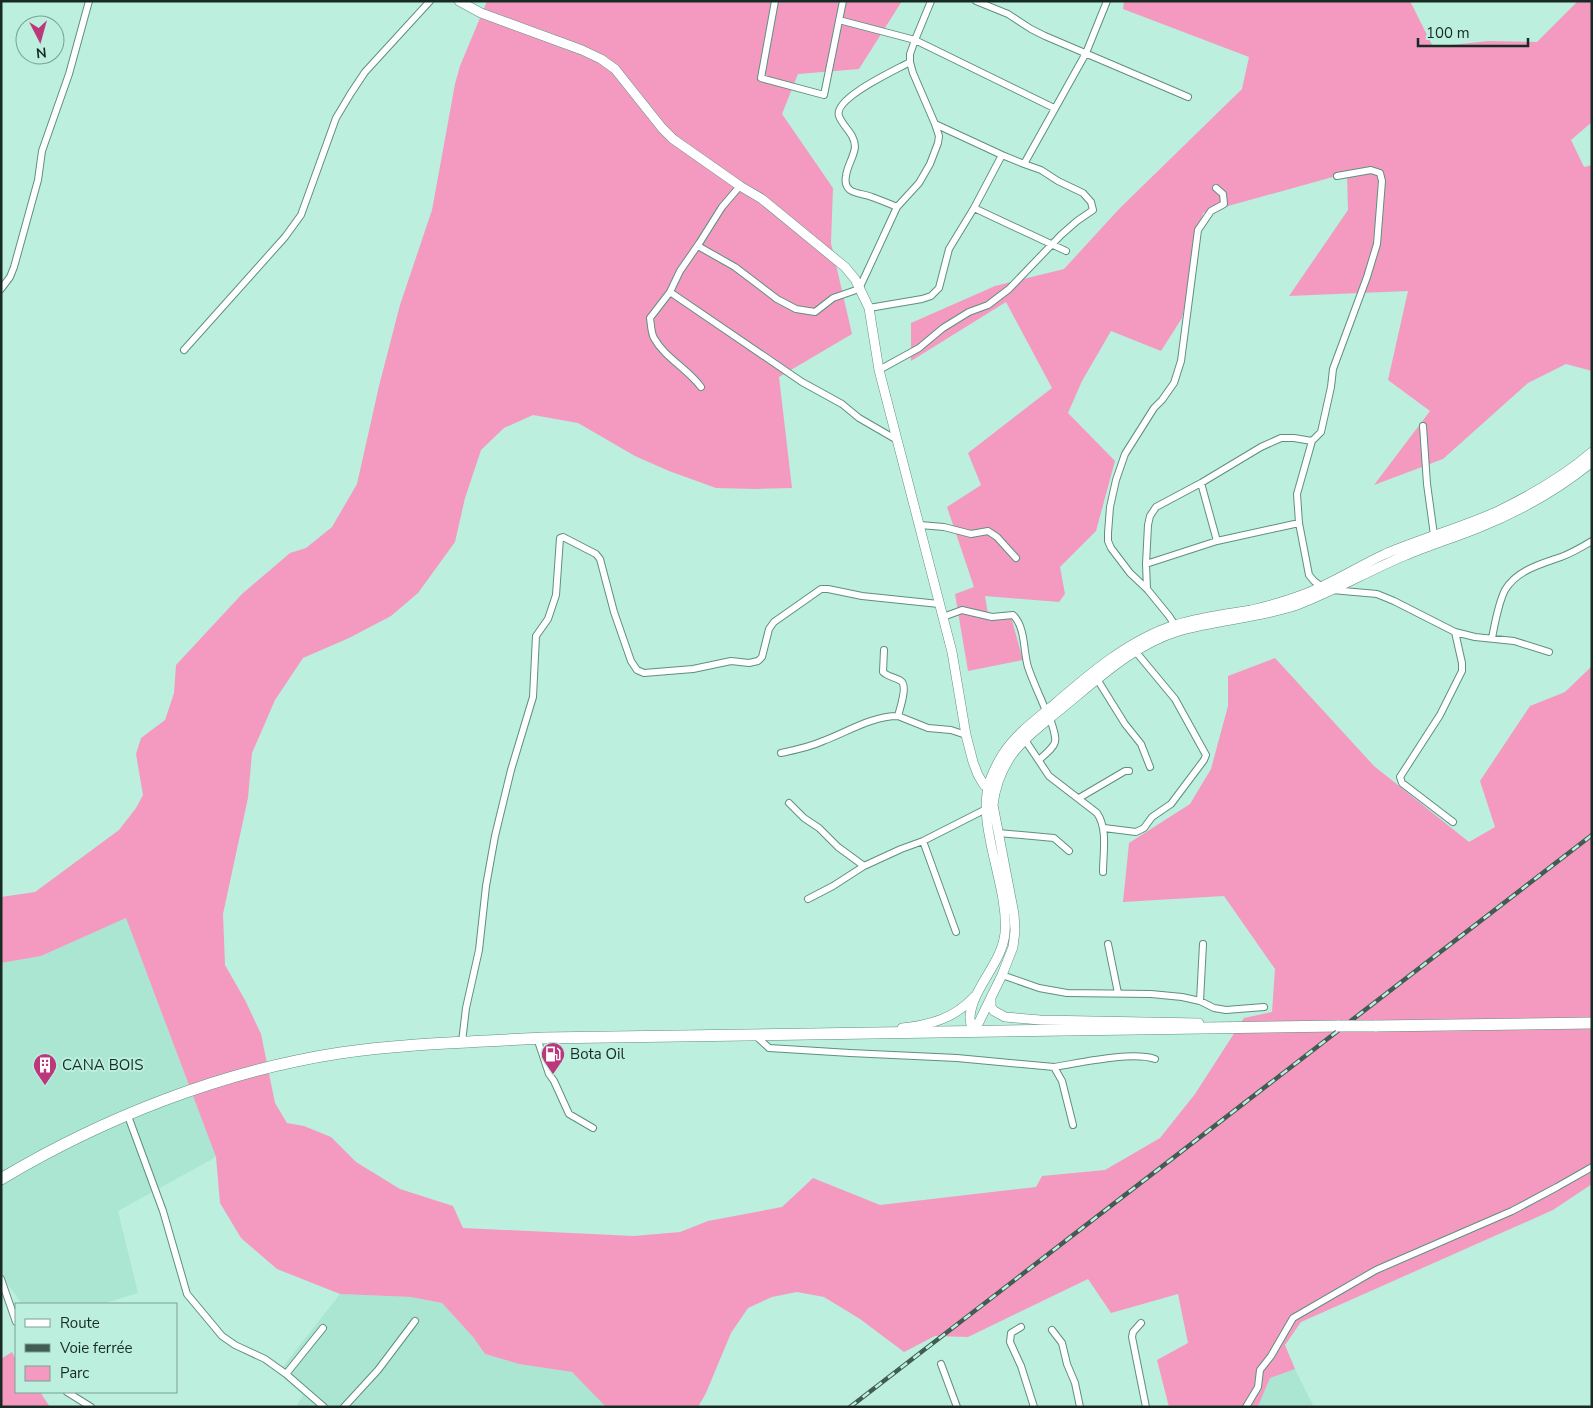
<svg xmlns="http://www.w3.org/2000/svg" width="1593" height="1408" font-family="'Nunito Sans',sans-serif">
  <rect width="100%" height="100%" fill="#bcefde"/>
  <!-- built -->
  <path fill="#aae6d2" d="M126 918 216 1157 118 1211 138 1293 102 1304H22L1 1275V963L41 956Z
    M340 1294 411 1297 442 1303 473 1337 485 1354 519 1364 572 1372 606 1407H296L303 1395 278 1373Z
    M1295 1369 1314 1407H1257L1259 1404 1270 1378Z"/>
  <!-- green -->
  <path fill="#f49ac1" d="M487 1H902L859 69 798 74 782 114 833 188 831 243 852 334 779 377 792 488 756 489 716 488 669 471 635 456 578 423 533 415 504 428 481 450 465 498 455 542 418 593 391 616 349 638 303 658 275 700 252 753 248 798 223 914 225 965 245 1000 261 1034 275 1103 287 1123 304 1126 331 1137 356 1162 400 1189 453 1206 463 1228 634 1236 680 1232 708 1221 782 1207 813 1178 880 1205 1036 1187 1042 1176 1105 1170 1160 1138 1195 1094 1244 1018 1272 1012 1275 969 1224 896 1123 902 1129 843 1190 804 1211 769 1228 706V676L1275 658 1374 766 1469 842 1495 827 1480 781 1530 706 1565 692 1592 666V1184L1553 1210 1301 1322 1285 1345 1295 1369 1270 1378 1259 1404 1257 1407H1169L1157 1360 1188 1343 1178 1294 1111 1313 1088 1279 968 1337 935 1336 904 1352 860 1319 824 1297 797 1292 772 1297 748 1308 731 1333 706 1393 698 1407H606L572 1372 519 1364 485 1354 473 1337 442 1303 411 1297 340 1294 277 1269 241 1238 220 1203 216 1157 126 918 41 956 1 963V897L35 892 119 830 136 808 143 795 136 754 141 738 165 720 174 693 176 665 242 594 290 553 306 548 332 527 357 484 379 386 400 305 432 210 455 84 460 66Z
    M1124 1H1410L1433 47 1488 41 1537 42 1578 1H1592V122L1571 140 1584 167 1592 165V371L1566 364 1528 383 1443 459 1374 485 1430 411 1388 380 1408 291 1289 296 1348 210 1347 173 1203 213 1182 318 1161 351 1111 331 1082 381 1068 413 1115 461 1096 531 1060 567 1065 594 1059 602 985 596 989 621 1011 617 1023 660 968 671 955 594 974 587 947 507 981 485 968 453 1052 388 1006 302 911 361V323L995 286 1064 269 1120 208 1242 89 1249 57 1123 9Z
    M12 1352 16 1360V1392H40L50 1407H1V1359Z"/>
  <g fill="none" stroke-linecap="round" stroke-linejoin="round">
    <!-- street casing -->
    <g stroke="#5f8f80" stroke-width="8">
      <path id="street" d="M775 1 761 78 824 95 843 1
        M976 1 1008 14 1031 29 1045 36 1188 97
        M839 20 915 40 1054 108
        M935 124 1002 155
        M740 186 722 207 700 242 680 271 670 292 802 382 842 404 859 418 897 440
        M897 207C888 203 880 200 872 197 865 194 855 194 850 190 845 186 845 181 846 176 847 166 854 157 855 147 855 134 843 127 839 116 833 98 896 70 910 62
        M974 208 1066 251
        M698 246 735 267 777 299 796 309 815 312 833 298 859 289 897 207 919 183 930 164 938 143 939 136 935 124 913 73 910 62V54L915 40 931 1
        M1 289 10 277 14 267 38 180 42 151 69 74 89 1
        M670 292 650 318C651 324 651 333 654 338 665 358 688 369 701 387
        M869 308 922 299 931 296 939 288 949 249 974 208 1002 155 1024 164 1086 53 1107 1
        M184 350 285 237 301 215 336 118 351 93 365 72 430 1
        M879 370 919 348 943 328 969 312 988 305 1009 289 1061 235 1077 221 1093 210 1091 202 1083 193 1058 181 1041 170 1024 164
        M1423 426 1427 484 1434 535
        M1201 483 1217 541
        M920 525 944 527 971 534 988 531 997 537 1016 558
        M1146 564 1217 541 1299 523
        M1322 587 1314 581 1309 575 1299 523 1297 494 1312 441 1321 432 1331 387 1333 369 1367 277 1377 244 1382 181 1380 173 1371 170 1337 176
        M1147 589 1146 564 1148 525 1150 516 1156 507 1201 483 1261 447 1281 438H1294L1312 441
        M1332 590 1377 594 1394 601 1455 632 1475 637 1514 641 1549 652
        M943 617 962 610 992 617 1013 615C1026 628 1023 651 1028 667 1033 682 1040 696 1046 711
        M1177 628 1169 616 1147 589 1130 573 1111 548 1108 541V533L1110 507 1116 480 1125 454 1154 408 1162 400 1174 383 1181 361 1198 230 1211 211 1224 204 1223 194 1216 188
        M1492 638C1495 623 1498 604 1505 590 1517 570 1541 564 1561 557 1572 553 1582 547 1592 541
        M884 650 883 672C888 677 895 677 901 681 908 686 900 708 898 716
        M1097 679 1125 724 1141 744 1150 767
        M1025 740 1049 776 1097 813C1108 829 1103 853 1103 872
        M781 753C795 750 810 747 823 741 847 732 872 716 898 716L928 728 951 730 966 735
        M1039 760C1059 742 1058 744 1050 718
        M1079 798 1125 771H1129
        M789 803 804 818 819 828 838 847 864 866 901 849 923 841 990 807
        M1453 822 1402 783 1400 777 1440 715 1462 671V663L1455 632
        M1104 828 1136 832 1144 828 1152 817 1171 804 1204 760 1206 755 1175 699 1136 652
        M998 833 1054 838 1069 851
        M923 841 956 932
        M808 899 833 886 864 866
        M1108 944 1118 993
        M1002 975 1039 988 1067 993 1151 994 1182 997 1200 1001 1214 1008 1226 1010 1264 1007
        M1200 1001 1203 944
        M755 1035 769 1048 850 1053 957 1058 1054 1067 1062 1081 1073 1125
        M537 1038 549 1074 554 1081 569 1114 593 1128
        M462 1042 466 1008 479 950 486 886 495 836 511 770 533 697 536 636 548 619 556 595 560 538 563 537 596 554 600 559 614 612 631 661 637 670 644 673 693 669 731 661 749 663 758 661 762 657 769 629 774 622 821 589H828L862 596 939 604
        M1054 1067C1080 1063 1131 1051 1155 1059
        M128 1116 163 1211 187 1294 222 1336 235 1345 265 1359 286 1374 324 1407
        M1 1279 16 1322
        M1141 1323 1133 1332 1132 1337 1146 1407
        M1021 1327 1011 1333 1010 1342 1021 1366 1034 1407
        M1052 1330 1062 1343 1067 1364 1075 1383 1080 1407
        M941 1364 957 1407
        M286 1374 323 1328
        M67 1392 91 1407
        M344 1407 378 1370 415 1321
        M1246 1407 1258 1387 1260 1370 1271 1356 1293 1318 1376 1270 1512 1211 1557 1187 1592 1167"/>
    </g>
    <!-- secondary casing -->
    <g stroke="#5f8f80" stroke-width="10">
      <path id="secondary" d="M459 1 481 13 582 50 601 59 615 69 662 128 673 139 740 186 762 199 845 267 855 279 869 308 879 370 952 652 966 735 973 762 978 775 984 785 994 792
        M991 997V1007L994 1011 1005 1017 1040 1020 1199 1023
        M902 1028C931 1025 955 1018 975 996
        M972 1032C972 1027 970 1022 970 1017 972 988 1002 964 1005 933 1009 885 975 825 990 780 993 772 998 762 1003 754 1015 735 1034 721 1051 707 1088 675 1128 640 1175 625 1200 617 1226 614 1251 610 1268 606 1286 601 1302 595 1331 584 1357 567 1385 554 1422 538 1461 528 1498 511 1531 495 1564 476 1592 452
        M972 1032 979 1022 1002 975 1013 947 1015 931 1014 914 993 805C995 788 1001 771 1011 756 1024 738 1043 724 1060 710 1097 680 1133 645 1179 631 1218 620 1259 618 1297 605 1334 591 1368 571 1404 556 1428 546 1453 538 1478 528 1518 512 1558 490 1592 462"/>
    </g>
    <!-- highway casing -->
    <g stroke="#5f8f80" stroke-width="12">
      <path id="highway" d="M1375 1026 1592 1023
        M1 1179C103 1118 222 1071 340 1053 407 1043 476 1042 543 1038L1339 1026"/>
    </g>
    <!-- street -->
    <use href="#street" stroke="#fff" stroke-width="6"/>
    <!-- secondary -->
    <use href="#secondary" stroke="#fff" stroke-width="9"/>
    <!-- highway -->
    <use href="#highway" stroke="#fff" stroke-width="11"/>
    <!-- rail casing -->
    <g stroke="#405c53" stroke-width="4.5">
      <path id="rail" d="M850 1407 1592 835"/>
    </g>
    <!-- rail -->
    <use href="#rail" stroke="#bcefde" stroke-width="2.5" stroke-dasharray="8" stroke-linecap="butt"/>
    <!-- highway-bridge casing -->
    <g stroke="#5f8f80" stroke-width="12" stroke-linecap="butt">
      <path id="highway-bridge" d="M1339 1026H1375"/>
    </g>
    <!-- highway-bridge -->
    <use href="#highway-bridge" stroke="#fff" stroke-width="11"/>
  </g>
  <!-- icons -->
  <defs>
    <g id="fuel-pin" transform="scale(1.25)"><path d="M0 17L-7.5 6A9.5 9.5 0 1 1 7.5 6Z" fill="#bc387d" stroke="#bcefde"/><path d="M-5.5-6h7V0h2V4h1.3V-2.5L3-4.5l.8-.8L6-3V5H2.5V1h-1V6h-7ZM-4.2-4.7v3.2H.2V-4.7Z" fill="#fff"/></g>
    <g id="building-pin" transform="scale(1.25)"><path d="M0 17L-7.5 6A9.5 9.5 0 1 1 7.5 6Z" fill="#bc387d" stroke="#bcefde"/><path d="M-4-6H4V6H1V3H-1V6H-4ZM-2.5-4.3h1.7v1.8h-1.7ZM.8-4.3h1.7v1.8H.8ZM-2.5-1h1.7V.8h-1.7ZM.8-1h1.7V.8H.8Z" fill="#fff"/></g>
  </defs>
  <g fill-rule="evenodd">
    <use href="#fuel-pin" x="553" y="1054"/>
    <use href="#building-pin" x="45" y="1065"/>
  </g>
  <g text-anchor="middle" stroke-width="4" stroke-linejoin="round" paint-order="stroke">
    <!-- poi labels -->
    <g font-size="15" fill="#172b24" stroke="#bcefde" text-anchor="start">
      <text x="570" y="1059">Bota Oil</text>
      <text x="62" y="1070">CANA BOIS</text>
    </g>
  </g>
  <!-- border -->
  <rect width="1593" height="1408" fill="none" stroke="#172b24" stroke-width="5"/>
  <!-- legend -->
  <rect x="15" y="1303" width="162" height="90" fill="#bcefde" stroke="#7aa194"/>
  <rect x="25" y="1319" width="25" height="8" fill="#ffffff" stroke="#7aa194"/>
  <text x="60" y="1328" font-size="15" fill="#172b24">Route</text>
  <rect x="25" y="1344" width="25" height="8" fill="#405c53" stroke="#7aa194"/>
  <text x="60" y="1353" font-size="15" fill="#172b24">Voie ferrée</text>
  <rect x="25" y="1366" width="25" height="15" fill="#f49ac1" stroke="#7aa194"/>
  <text x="60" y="1378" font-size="15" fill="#172b24">Parc</text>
  <!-- north arrow -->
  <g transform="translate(40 40) rotate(174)"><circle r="24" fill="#bcefde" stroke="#7aa194"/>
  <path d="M0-4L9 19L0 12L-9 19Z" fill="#bc387d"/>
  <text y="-8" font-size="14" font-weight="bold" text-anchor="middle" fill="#172b24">N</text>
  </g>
  <!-- scale -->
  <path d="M1418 38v8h110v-8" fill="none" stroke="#172b24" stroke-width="2.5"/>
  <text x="1426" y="38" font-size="15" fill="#172b24" stroke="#bcefde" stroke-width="4" paint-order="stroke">100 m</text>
</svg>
